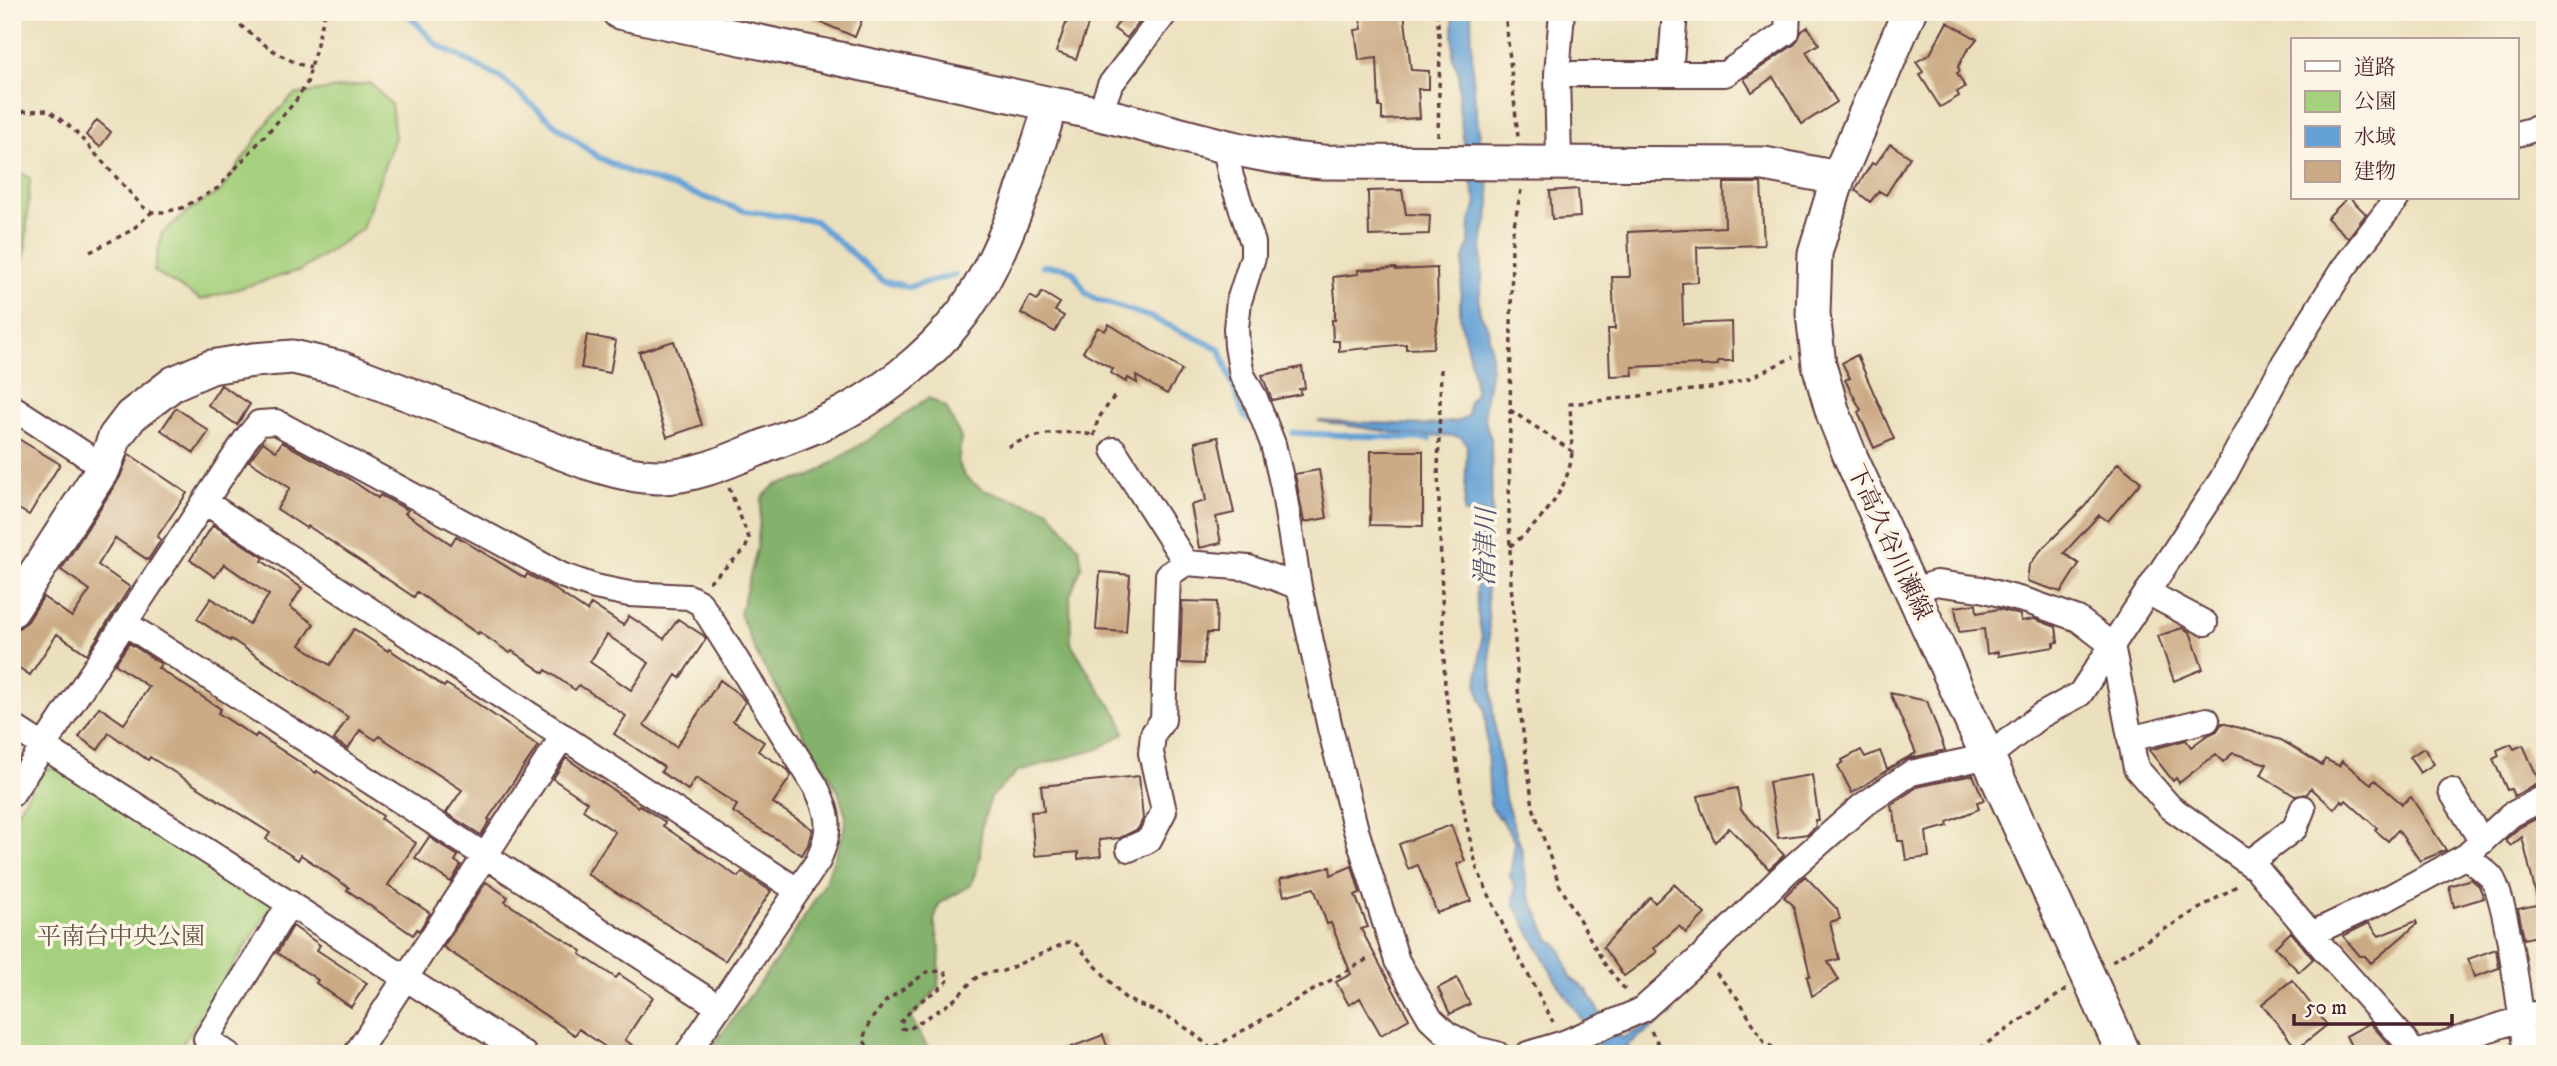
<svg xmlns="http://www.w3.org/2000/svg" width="2557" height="1066" font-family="'IM FELL DW Pica','Noto Serif JP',serif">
  <rect width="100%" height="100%" fill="#fcf5e5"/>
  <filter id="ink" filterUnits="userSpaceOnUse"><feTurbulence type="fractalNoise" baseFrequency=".0143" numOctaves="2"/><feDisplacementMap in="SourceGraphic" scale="14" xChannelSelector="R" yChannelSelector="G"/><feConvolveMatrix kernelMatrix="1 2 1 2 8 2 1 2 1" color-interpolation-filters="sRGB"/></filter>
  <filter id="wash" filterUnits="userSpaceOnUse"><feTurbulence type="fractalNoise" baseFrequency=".00686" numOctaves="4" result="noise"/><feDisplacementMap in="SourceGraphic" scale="28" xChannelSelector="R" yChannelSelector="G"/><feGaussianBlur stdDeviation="1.57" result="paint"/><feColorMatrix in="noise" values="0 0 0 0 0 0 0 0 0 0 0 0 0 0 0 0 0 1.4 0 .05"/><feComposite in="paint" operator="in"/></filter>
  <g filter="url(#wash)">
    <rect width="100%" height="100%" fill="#ebe0bd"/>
    <!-- green -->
    <path fill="#a5d07d" stroke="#787854" stroke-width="2" d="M370 83 391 104 395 137 362 229 301 270 201 300 154 271 162 233 191 209 221 191 270 119 294 95Z
      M12 168 30 178 25 255 12 293Z
      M61 766 273 904 176 1054H12V819L44 770Z"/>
    <!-- forest -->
    <path fill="#84b26c" stroke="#67684c" stroke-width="2" d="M928 398 946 407 961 438 958 463 965 477 983 490 1048 509 1079 548 1082 566 1070 595 1071 643 1100 691 1119 716 1124 733 1098 749 1018 771 991 797 981 828 980 858 971 885 939 904 934 921 940 949 938 988 911 1018 927 1047 937 1054H707L783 951 824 885 843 834 846 816 838 791 758 657 740 614 757 549 762 498 775 485 810 477 875 435Z"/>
    <!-- water -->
    <path fill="#64a1d5" stroke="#576080" stroke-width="2" d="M1453 12H1471C1472 51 1472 91 1479 130 1482 153 1488 175 1490 198 1491 213 1484 226 1483 240 1481 253 1482 265 1482 277 1482 285 1480 292 1479 299 1478 318 1483 315 1488 328 1488 330 1491 351 1491 354 1493 382 1476 410 1491 438L1492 517 1487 530 1485 549 1493 712 1505 799 1522 850 1528 892 1550 940 1557 944 1562 952 1571 978 1588 991 1598 1010 1615 1032 1622 1038 1675 1012 1627 1045 1633 1054H1604L1555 979 1514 904 1515 887 1510 876 1515 843 1500 816 1498 818 1490 804 1485 710 1477 687 1482 637 1477 610 1475 530 1485 520 1482 512 1464 513 1467 445 1461 437 1455 436 1409 435 1318 421 1426 425 1459 421 1468 415 1469 402 1475 393 1474 376 1460 319V302L1464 259 1469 244 1470 220 1477 204 1467 166 1459 108V73L1453 59Z"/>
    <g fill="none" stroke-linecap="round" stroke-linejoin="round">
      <!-- stream -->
      <path stroke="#64a1d5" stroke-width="6" d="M406 12 437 45 501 78 558 127 598 157 629 172 745 211 815 221 882 280 908 287 955 275
        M1042 266 1064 267 1074 273 1086 293 1095 299 1150 317 1220 349 1244 416 1249 420
        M1293 433 1430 439"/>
    </g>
    <g id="blocks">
      <!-- building -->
      <path fill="#cbaa85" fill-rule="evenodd" d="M797 12H865L855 37Z
        M1070 12H1080L1091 16 1076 59 1056 52Z
        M1126 12 1140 21 1127 38 1114 29Z
        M1359 12H1404L1411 70 1429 71V89H1418L1420 118 1382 120V107H1379L1377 58 1359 60 1355 30 1362 29Z
        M1947 22 1977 39 1966 52 1958 67 1960 71 1957 73 1965 87 1957 92 1959 96 1940 107 1920 75 1923 72 1916 62 1930 54Z
        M1808 27 1819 44 1806 52 1837 102 1802 124 1773 77 1752 92 1744 79 1795 44 1802 31Z
        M97 120 111 132 100 147 86 135Z
        M1890 144 1910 157 1886 195 1879 191 1870 202 1855 190 1872 163 1875 165Z
        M1724 183H1761L1764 245 1697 247 1698 282 1682 283 1683 324 1732 322 1733 361H1718V365L1701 366V364L1632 367 1633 375 1610 376 1608 329H1615L1612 277H1630L1628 232 1725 227Z
        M1578 189 1580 217 1552 219 1550 191Z
        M1402 190 1406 214 1430 215 1429 234 1369 236 1368 191Z
        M2347 198H2350L2366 214 2348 238 2327 218Z
        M1396 268V270L1437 268 1438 318 1433 348 1406 349V344L1339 351V341H1333L1332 320H1335V299L1333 277 1359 274 1358 270Z
        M1042 292 1060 303 1055 311 1064 316 1055 332 1021 313 1030 296 1037 300Z
        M1109 324 1182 370 1167 394 1136 376 1137 383 1128 378 1126 382 1111 373 1113 369 1083 352 1098 327 1105 331Z
        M587 335 616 341 610 373 581 368Z
        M674 341 702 425 667 437 639 352Z
        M1857 355 1894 439 1874 448 1858 412 1861 410 1845 380 1850 378 1842 363Z
        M1302 367 1305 388 1299 389 1301 394 1272 400 1262 375Z
        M221 385 250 404 237 425 208 405Z
        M176 408 209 431 194 453 161 430Z
        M12 435 60 464 29 515 12 505Z
        M1218 437 1234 513 1216 517 1221 543 1199 548 1191 505 1206 501 1195 442Z
        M263 442 276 451 282 442 348 478 378 498 380 495 408 510 405 513 451 544 456 536 525 578 527 574 550 586 587 611 591 604 623 625 629 616 664 639 678 619 704 636 706 639 680 678 676 675 644 725 676 747 720 680 740 695 745 702 733 721 764 742 758 751 788 770 791 776 773 803 812 829 808 845 802 855 733 812 737 805 696 778 688 790 661 772 664 767 614 734 626 716 579 685 575 690 546 670 544 673 512 651 510 653 479 632 478 634 417 592 414 597 308 526 306 528 277 509 290 488 249 461ZM607 635 649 663 631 690 590 662Z
        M1371 451H1423V526L1370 525Z
        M129 454 187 493 157 537 161 540 148 560 115 538 98 565 130 587 87 654 57 634 30 675 12 663V633L28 621 43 597 72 617 90 590 61 570 120 477Z
        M2118 463 2141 482 2108 521 2099 515 2064 553 2079 564 2061 592 2027 581 2029 566 2041 550 2085 506Z
        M1319 470 1327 518 1304 522 1295 474Z
        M213 525 264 558 262 561 302 588 290 607 314 624 300 645 330 665 354 629 388 651 389 649 444 687 446 684 475 702 538 746 488 819 490 820 481 835 446 813 462 790 379 736 376 740 360 730 348 749 334 740 348 717 231 639 230 641 197 619 211 598 249 624 269 595 224 564 215 577 190 560Z
        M1100 572 1130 575 1126 632 1096 630Z
        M1182 601 1217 602 1216 633H1207L1203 664 1180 663Z
        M1976 604 1977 613 1999 609 2020 615 2021 621 2034 619 2056 627 2058 642 2054 643V647L1998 656V652L1987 654 1984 629 1959 632 1955 607Z
        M2182 628 2190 632 2203 669 2174 681 2158 636Z
        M129 643 161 664 158 668 221 709 218 713 255 737 257 734 316 773 317 771 383 816 381 819 416 843 388 885 430 913 419 931 417 929 413 935 347 890 349 888 301 855 298 860 266 839 270 833 150 757 148 760 109 733 98 750 79 737 99 707 124 724 149 687 115 664Z
        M1890 693 1927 701 1945 750 1903 760 1852 793 1838 766 1843 762 1842 760 1861 750 1865 757 1880 751 1887 769 1916 753Z
        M2222 723 2281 740 2322 765 2325 759 2339 766 2342 761 2371 784 2375 780 2402 804 2411 797 2446 850 2420 861 2398 830 2388 841 2375 830 2377 828 2346 800 2344 803 2341 800 2334 809 2311 788 2307 794 2295 796 2261 775 2267 764 2233 753 2223 762 2216 754 2179 783 2176 778 2173 781 2149 750 2186 740 2191 747 2206 736 2217 731Z
        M2511 744 2514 749 2523 745 2540 783 2514 796 2511 789 2507 790 2493 759 2499 756 2497 750Z
        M2424 748 2434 764 2420 773 2410 757Z
        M566 758 638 807 639 805 665 822 663 826 738 877 742 872 771 891 725 961 587 874 615 832 583 810 587 802 553 779Z
        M1812 775 1819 820H1815L1816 826 1808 834 1778 838 1769 782Z
        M1973 775 1984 800 1977 802 1979 809 1947 822 1948 826 1926 832 1929 857 1906 860 1903 841H1898L1894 811H1892L1891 805 1917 787Z
        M1139 776 1143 819 1138 829 1120 838 1099 840 1101 856 1078 859V852L1035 856 1031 812 1044 811 1041 786Z
        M1737 788 1741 810 1784 855 1769 869 1729 828 1715 842 1701 809 1698 796Z
        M2545 814V902L2538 903 2522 837 2511 846 2505 840 2520 827Z
        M1451 825 1465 861 1457 864 1471 901 1437 913 1418 865 1408 869 1399 844Z
        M429 837 458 856 455 861 461 865 451 882 415 858Z
        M1352 866 1360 893 1355 895 1368 927 1361 929 1409 1019 1381 1035 1360 998 1349 1005 1336 982 1351 974 1331 923 1327 924 1314 888 1284 896 1280 879 1330 867 1331 875Z
        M1805 876 1837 909 1840 919 1830 922 1839 959 1828 962 1839 980 1812 996 1807 977 1810 975 1793 905 1784 897Z
        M2471 879 2479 886 2484 898 2454 907 2449 886Z
        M486 882 508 897 505 902 582 951 580 954 616 978 619 974 653 997 625 1040 645 1054H616L579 1029 575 1035 443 947Z
        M1674 884 1705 914 1686 933 1679 926 1654 948 1657 952 1624 976 1603 947 1650 897 1655 903Z
        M2545 903V934L2524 939 2518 909Z
        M2416 921 2417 924 2371 963 2365 956H2360L2343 936 2369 923 2379 936Z
        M293 926 320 945 317 950 367 983 351 1007 316 983 318 980 277 953Z
        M2291 932 2313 959 2299 972 2275 947Z
        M2496 949 2499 968 2474 977 2468 959Z
        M1457 978 1470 1004 1450 1014 1438 988Z
        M2292 980 2327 1025 2297 1049 2262 1004Z
        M2370 1023 2393 1049 2396 1054H2355L2346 1036Z
        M1103 1035 1110 1054H1059L1058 1052Z"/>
    </g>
  </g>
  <g filter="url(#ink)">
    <use href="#blocks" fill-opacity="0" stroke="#623c41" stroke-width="2"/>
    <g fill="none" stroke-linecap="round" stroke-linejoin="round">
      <!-- street casing -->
      <g stroke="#623c41" stroke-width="28">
        <path id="street" d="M1557 74 1562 12
          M1670 74 1675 12
          M1100 112 1110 85 1166 12
          M2517 134 2545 126
          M1225 148 1231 177 1253 243V257L1239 301 1236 328 1237 346 1242 375 1255 398 1273 444 1283 487 1299 587 1330 728 1356 830 1397 961 1430 1018 1447 1034 1476 1049 1497 1054
          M1559 161 1557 74H1725L1787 32 1788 12
          M12 407 104 467
          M1114 450 1186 563
          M205 502 797 890
          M1912 591 1936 583 1981 589 2030 602 2078 619 2112 645 2136 768 2170 807 2257 869 2324 949 2405 1040 2413 1054
          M2147 592 2205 623
          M125 623 719 1007
          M12 726 524 1054
          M2130 739 2207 720
          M2451 791 2482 842
          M12 794 246 439 259 423 276 422 561 575 595 587 629 594 689 597 700 603 710 618 816 787C831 817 831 830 818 861L687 1054
          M1129 849 1149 840 1164 811 1151 753 1153 734 1163 720 1168 575 1186 563 1249 568 1299 587
          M2466 856C2474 863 2484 870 2491 877 2507 896 2522 1023 2526 1054
          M2249 863 2295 828 2303 808
          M2311 934 2390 897 2466 856 2511 815 2545 797
          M228 1054 206 1039 290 903
          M356 1054 563 736
          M1528 1054 1564 1043 1642 1010 1702 956 1787 872 1862 806 1911 773 1989 756 2040 716 2080 694 2222 479 2284 363 2343 269 2397 198
          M2413 1054 2545 1011"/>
      </g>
      <!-- secondary casing -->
      <g stroke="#623c41" stroke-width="37">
        <path id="secondary" d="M619 12 1051 104C1143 119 1229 156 1323 162L1764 164 1838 178
          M1909 12 1838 178 1815 253 1813 314 1819 365 1833 413 1851 458 2124 1054
          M12 610 104 467 115 437 131 416 174 383 211 367 253 360 293 357 340 368 586 462C609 469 634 477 659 477 697 477 735 458 770 444 788 437 807 430 825 422 876 399 928 359 962 314 1004 257 1030 172 1051 104"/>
      </g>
      <!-- path -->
      <path stroke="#623c41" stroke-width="3.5" stroke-dasharray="5 5" stroke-linecap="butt" d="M225 12C252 35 276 58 311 68
        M1437 12 1440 48 1438 136
        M1505 12 1518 137
        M12 112 48 110 74 130 143 207 152 212H164L182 208 218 188 295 102 307 83 325 12
        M1521 190 1512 236 1509 517 1511 582 1519 702 1533 807 1559 884 1604 963 1627 992
        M90 252 132 230 152 212
        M1441 369 1438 470 1445 688 1466 822 1477 869 1510 940 1553 1022
        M1510 410 1572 451 1570 404 1718 387 1750 378 1793 357
        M1094 436 1098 419 1116 394
        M1008 447C1030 434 1071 428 1095 436
        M1510 546C1540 524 1570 489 1572 451
        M709 582 745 550 749 538 729 488
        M2112 961 2240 884
        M1716 973 1739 1000 1764 1042 1784 1054
        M1651 1031 1664 1054
        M872 1054 863 1039 870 1021 886 1001 927 972 944 971 949 979C942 989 931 993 921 1001 913 1007 907 1015 900 1023L902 1028 908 1030C923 1019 941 1010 955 999 971 984 976 970 1001 972L1068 942 1075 943 1124 997C1135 1005 1148 1007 1160 1013 1178 1021 1197 1035 1211 1049
        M1213 1054 1211 1049 1371 957
        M1971 1054 2067 989"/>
      <!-- street -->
      <use href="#street" stroke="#fff" stroke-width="24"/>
      <!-- secondary -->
      <use href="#secondary" stroke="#fff" stroke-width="33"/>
    </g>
  </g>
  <g text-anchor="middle" stroke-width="7" stroke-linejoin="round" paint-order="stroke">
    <!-- street labels -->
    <g font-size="24" fill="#4a1f2b" stroke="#fcf5e5">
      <text transform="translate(1890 542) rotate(65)" y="8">下高久谷川瀬線</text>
    </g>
    <!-- park labels -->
    <g font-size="24" fill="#655444" stroke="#fcf5e5">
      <text x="121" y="944">平南台中央公園</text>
    </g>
    <!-- water labels -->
    <g font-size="26" font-style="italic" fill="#54536f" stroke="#fcf5e5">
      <text transform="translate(1485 547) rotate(-89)" y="9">滑津川</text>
    </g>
  </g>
  <!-- margin -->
  <rect width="2557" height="1066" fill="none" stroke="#fcf5e5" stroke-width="42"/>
  <!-- legend -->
  <rect x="2291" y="38" width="228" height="161" fill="#fcf5e5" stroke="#b59f9b" stroke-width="2"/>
  <rect x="2305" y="61" width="35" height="10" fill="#ffffff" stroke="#b59f9b" stroke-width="2"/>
  <text x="2354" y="74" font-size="21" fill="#4a1f2b">道路</text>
  <rect x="2305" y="91" width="35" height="21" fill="#a5d07d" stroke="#b59f9b" stroke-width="2"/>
  <text x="2354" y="108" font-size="21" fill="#4a1f2b">公園</text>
  <rect x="2305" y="126" width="35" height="21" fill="#64a1d5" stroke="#b59f9b" stroke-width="2"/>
  <text x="2354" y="144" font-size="21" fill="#4a1f2b">水域</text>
  <rect x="2305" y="161" width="35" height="21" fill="#cbaa85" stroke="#b59f9b" stroke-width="2"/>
  <text x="2354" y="178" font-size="21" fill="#4a1f2b">建物</text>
  <!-- scale -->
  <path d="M2294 1014v10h158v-10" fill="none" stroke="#4a1f2b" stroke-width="3.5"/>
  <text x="2305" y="1014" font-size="21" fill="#4a1f2b" stroke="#fcf5e5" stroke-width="5" paint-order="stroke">50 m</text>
</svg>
